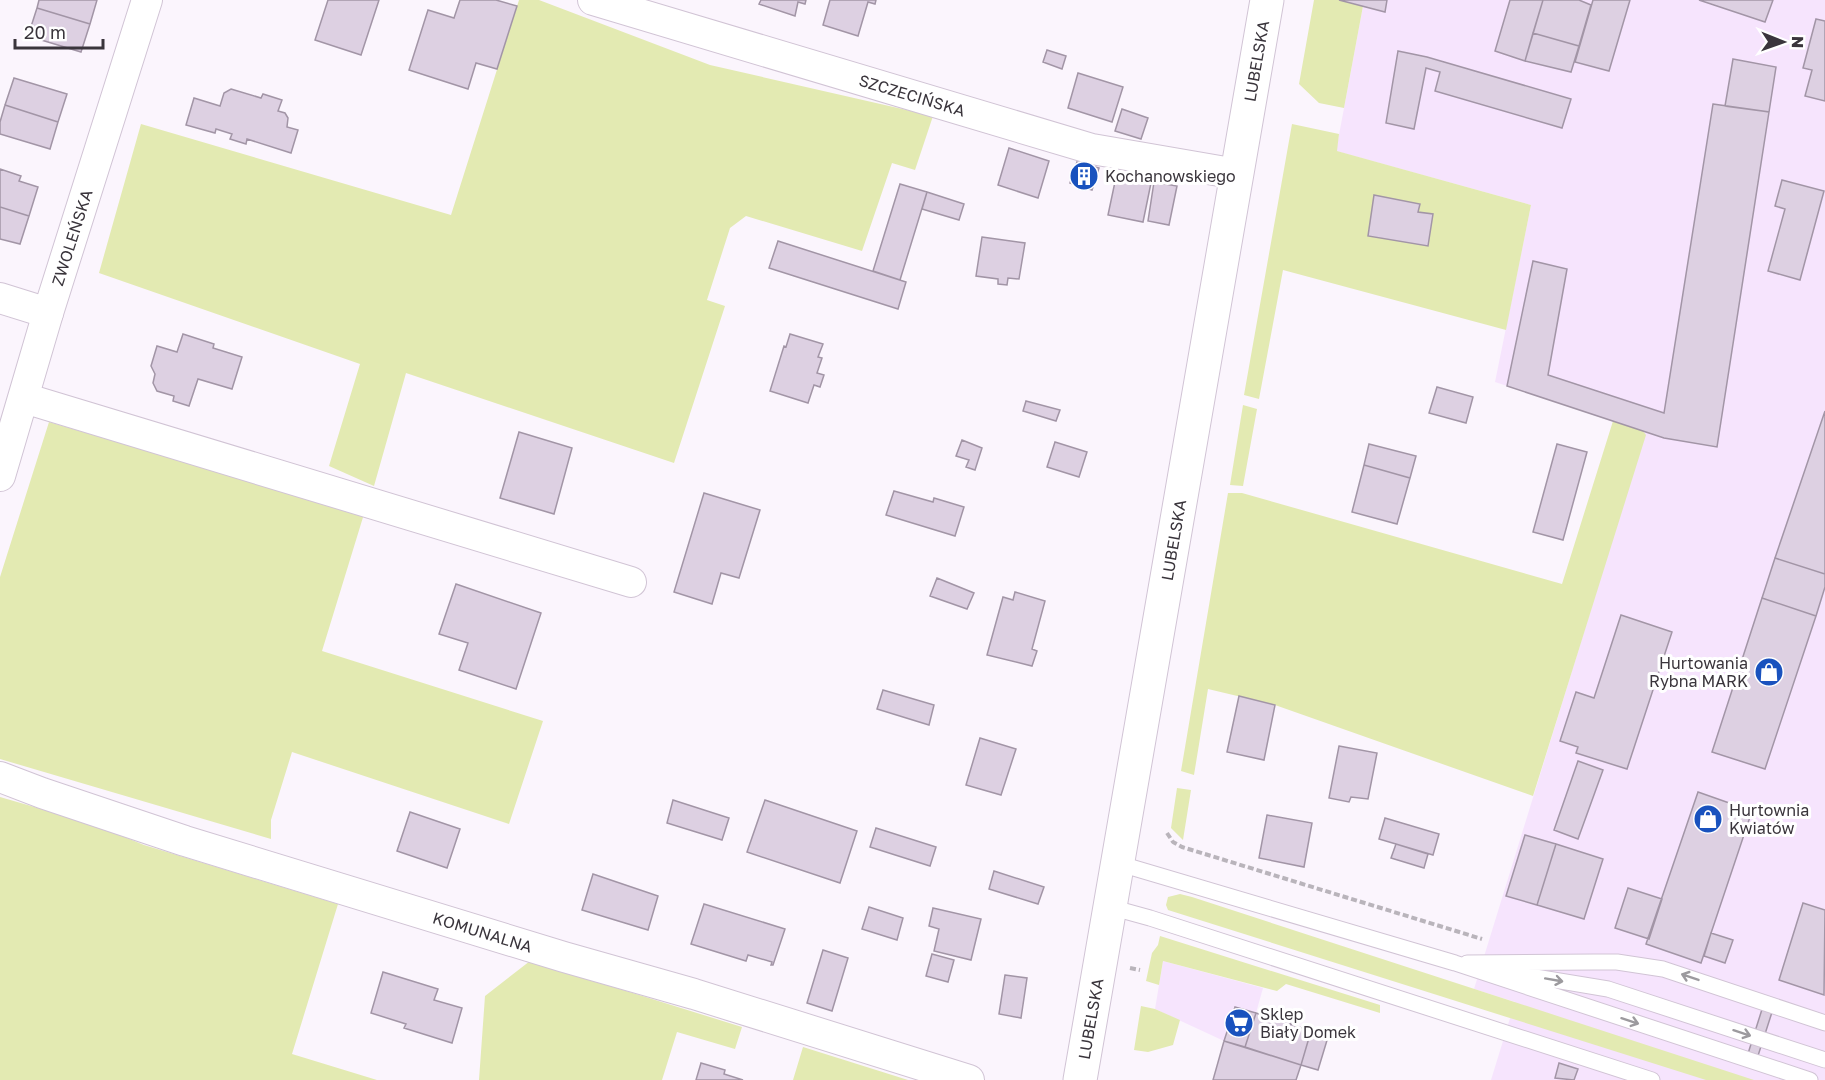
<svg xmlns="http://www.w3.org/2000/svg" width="1825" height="1080" font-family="'Golos Text',sans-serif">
  <rect width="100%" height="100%" fill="#fbf5fd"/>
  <!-- built -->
  <path fill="#f6e4fd" d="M1339 0H1593L1575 62 1609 71 1630 0H1825V1080H1491L1515 1002 1474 989 1605 564 1643 431 1495 382 1531 205 1336 151 1363 6Z
    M1163 961 1263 988 1256 1013 1235 1007 1224 1041 1155 1009Z"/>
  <!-- green -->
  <path fill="#e3eab2" d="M519 0H539L710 65 933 116 915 170 892 163 862 251 746 216 730 228 707 300 725 306 674 463 406 373 374 486 329 466 360 364 99 273 141 124 451 215Z
    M1314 0H1339L1363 6 1344 108 1319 103 1299 84Z
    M1292 124 1339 134 1337 151 1531 205 1506 330 1283 270 1259 399 1244 395Z
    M1243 405 1257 409 1243 486 1230 485Z
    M1613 421 1643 431 1646 435 1533 796 1275 705 1208 689 1194 775 1181 771 1228 493H1242L1562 584Z
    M49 422 364 514 322 651 543 721 509 824 292 752 271 820V839L0 759V577Z
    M1177 788 1191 790 1183 840 1171 828Z
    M0 797 93 824 144 845 338 904 292 1054 377 1080H0Z
    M1180 894 1192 897 1754 1080H1706L1168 910 1166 905 1168 897Z
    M1160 936 1380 1005V1013L1286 984 1277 991 1163 961 1159 985 1146 981 1152 953 1158 945Z
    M530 961 742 1027 735 1049 677 1032 662 1080H479L485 996Z
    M1141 1006 1155 1009 1180 1020 1173 1045 1148 1052 1134 1050Z
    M803 1047 908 1080H793Z"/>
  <!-- building -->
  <path fill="#ddd0e2" stroke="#a295a6" stroke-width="1.5" d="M39 0H97L90 24 37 8Z
    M328 0H379L361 55 315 40Z
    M460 0H496L517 6 497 69 476 63 468 89 409 70 428 10 454 18Z
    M761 0H806L805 4 798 2 795 16 759 4Z
    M830 0H876L875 4 868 2 858 36 823 25Z
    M1339 0H1387L1385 12Z
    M1510 0H1543L1525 61 1495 51Z
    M1543 0H1579L1591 5 1579 46 1533 33Z
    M1593 0H1630L1609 71 1575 62Z
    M1699 0H1773L1765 22Z
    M37 8 90 24 81 52 28 36Z
    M1816 19 1825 21V101L1805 96 1812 70 1803 68Z
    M1533 33 1579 46 1571 72 1525 61Z
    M1047 50 1066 56 1062 69 1043 62Z
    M1398 51 1427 57 1571 99 1562 128 1435 91 1440 72 1426 68 1414 129 1386 123Z
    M1733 59 1776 67 1769 112 1725 106Z
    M1078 73 1123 87 1112 122 1068 108Z
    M14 78 67 94 58 122 5 105Z
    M231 89 261 98 263 94 282 100 278 111 285 113 288 118 287 127 298 130 291 153 247 139 246 144 230 139 232 134 216 129 215 133 186 125 194 98 220 106 224 93Z
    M1713 104 1769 112 1717 447 1664 438 1507 386 1533 261 1567 269 1548 375 1664 413Z
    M5 105 58 122 50 149 0 134V122Z
    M1122 109 1148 118 1141 139 1115 131Z
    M1009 148 1049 161 1038 198 998 185Z
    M1077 162 1099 168 1092 190 1070 183Z
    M0 169 21 176 19 181 38 187 29 216 0 207Z
    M1116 177 1151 183 1143 222 1108 215Z
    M1782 180 1824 191 1800 280 1768 271 1785 209 1775 206Z
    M1154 182 1177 186 1169 225 1148 221Z
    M900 184 927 192 900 280 873 271Z
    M927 192 964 204 959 220 922 209Z
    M1374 195 1420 204 1418 212 1433 214 1428 246 1368 236Z
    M0 207 29 216 20 244 0 239Z
    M982 237 1025 243 1019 279 1008 278 1007 285 998 284V279L976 276Z
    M778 241 906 282 898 309 769 268Z
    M183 334 214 344 213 348 242 357 232 389 198 379 189 406 173 401 174 396 157 391 153 383 155 374 151 366 157 346 177 352Z
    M790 334 823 344 818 357 822 358 817 373 824 375 820 387 814 385 808 403 770 391 784 346 786 347Z
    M1437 387 1473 397 1466 423 1429 413Z
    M1026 401 1060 410 1056 421 1023 411Z
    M1825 411V574L1775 558Z
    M519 432 572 448 554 514 500 498Z
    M962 440 982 448 975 470 966 467 969 460 956 456Z
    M1055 442 1087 452 1079 477 1047 467Z
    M1369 444 1416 456 1410 478 1364 465Z
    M1557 444 1587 452 1563 540 1533 532Z
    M1364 465 1410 478 1397 524 1352 512Z
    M894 491 933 502 934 498 964 507 955 536 886 515Z
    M704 493 760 510 739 578 721 573 712 604 674 592Z
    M1775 558 1825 574V587L1816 616 1762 598Z
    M937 578 974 593 967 609 930 596Z
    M456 584 541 613 516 689 459 670 468 643 439 634Z
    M1015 592 1045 601 1032 649 1037 651 1032 666 987 655 1003 597 1013 600Z
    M1762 598 1816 616 1765 769 1712 752Z
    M1621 615 1672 632 1627 769 1576 753 1578 747 1560 741 1576 692 1594 698Z
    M883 690 934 705 929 725 877 709Z
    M1239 696 1275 705 1264 760 1227 752Z
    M980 738 1016 749 1001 795 966 785Z
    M1339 746 1377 753 1368 799 1351 797 1349 802 1329 798Z
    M1578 761 1603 770 1578 839 1554 830Z
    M1698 792 1752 811 1701 963 1646 944Z
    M673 800 729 818 722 840 667 823Z
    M765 800 857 831 840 883 747 852Z
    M410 812 460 829 447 868 397 851Z
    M1267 815 1312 823 1304 867 1259 858Z
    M1385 818 1439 834 1433 855 1379 839Z
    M876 828 936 847 930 866 870 847Z
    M1525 835 1556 844 1537 905 1506 896Z
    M1396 844 1428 854 1424 868 1391 858Z
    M1556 844 1603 859 1584 919 1537 905Z
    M994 871 1044 887 1038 904 989 889Z
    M593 874 658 896 648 930 582 910Z
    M1628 888 1662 899 1649 939 1615 928Z
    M1803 903 1825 910 1824 995 1779 980Z
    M704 904 785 929 773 965H771L772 962 748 955 746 961 691 944Z
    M869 907 903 918 897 940 862 929Z
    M933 908 981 919 971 960 934 951 939 929 929 926Z
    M1711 933 1733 940 1725 963 1704 956Z
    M823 950 848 958 832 1011 807 1003Z
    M932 954 954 960 948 982 926 976Z
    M383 972 438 989 434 1000 462 1008 452 1043 404 1028 406 1024 371 1013Z
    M1005 975 1027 978 1021 1018 999 1014Z
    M1764 1003 1774 1006 1756 1062 1746 1060Z
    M1235 1007 1256 1013 1245 1047 1224 1041Z
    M1256 1013 1280 1021 1282 1015 1292 1018 1290 1024 1311 1031 1301 1065 1245 1047Z
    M1311 1031 1328 1037 1318 1070 1301 1065Z
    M1224 1041 1301 1065 1296 1080H1213Z
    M701 1063 725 1070 724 1074 743 1080H696Z
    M1559 1063 1578 1069 1574 1080 1555 1078Z"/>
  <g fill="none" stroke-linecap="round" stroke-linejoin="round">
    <!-- lane casing -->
    <g stroke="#d1c4d5" stroke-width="17">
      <path id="lane" d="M1117 863 1455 963 1810 1080
        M1110 907 1150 918 1652 1080
        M1467 963 1594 962H1617L1663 969 1825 1023
        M1506 972 1608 989 1825 1060"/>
    </g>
    <!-- street casing -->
    <g stroke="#d1c4d5" stroke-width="32">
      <g id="street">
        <path id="s1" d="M593 0 1092 149 1237 174"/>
        <path d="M0 298 48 313"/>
        <path d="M24 398 631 582"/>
        <path id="s2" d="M0 476 48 313 147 0"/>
        <path id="s3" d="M0 777 42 793 185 841 564 957 694 994 969 1080"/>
      </g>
    </g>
    <!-- secondary casing -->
    <g stroke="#d1c4d5" stroke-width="35">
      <g id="secondary">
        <path id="s4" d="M1080 1080 1267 0"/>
      </g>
    </g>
    <!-- path -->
    <path stroke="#b9b4bb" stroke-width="4" stroke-dasharray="6 3" stroke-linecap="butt" d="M1167 833 1173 842 1182 847 1482 939
      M1130 968 1140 970"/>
    <!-- lane -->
    <use href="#lane" stroke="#fff" stroke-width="15"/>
    <!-- street -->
    <use href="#street" stroke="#fff" stroke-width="30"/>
    <!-- secondary -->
    <use href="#secondary" stroke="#fff" stroke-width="33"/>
  </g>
  <!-- one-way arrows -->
  <defs><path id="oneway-shaft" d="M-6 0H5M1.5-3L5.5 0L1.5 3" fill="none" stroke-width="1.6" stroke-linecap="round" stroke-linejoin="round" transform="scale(1.5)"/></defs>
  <g stroke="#9c9a9e">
    <use href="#oneway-shaft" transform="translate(1690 977) rotate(-161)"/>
    <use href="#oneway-shaft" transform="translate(1554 980) rotate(10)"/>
    <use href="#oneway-shaft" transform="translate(1630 1021) rotate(18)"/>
    <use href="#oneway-shaft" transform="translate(1742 1033) rotate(18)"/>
  </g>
  <!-- icons -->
  <defs>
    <g id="building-disc" transform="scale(1.5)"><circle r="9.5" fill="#1952be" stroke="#fff"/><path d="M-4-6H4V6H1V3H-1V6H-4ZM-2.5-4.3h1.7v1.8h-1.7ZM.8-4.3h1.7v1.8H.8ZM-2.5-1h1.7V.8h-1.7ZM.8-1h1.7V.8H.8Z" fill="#fff"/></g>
    <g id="shop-disc" transform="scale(1.5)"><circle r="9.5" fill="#1952be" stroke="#fff"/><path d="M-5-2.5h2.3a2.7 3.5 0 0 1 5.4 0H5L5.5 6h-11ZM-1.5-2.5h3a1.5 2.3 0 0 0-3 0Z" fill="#fff"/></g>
    <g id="supermarket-disc" transform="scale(1.5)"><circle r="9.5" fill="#1952be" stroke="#fff"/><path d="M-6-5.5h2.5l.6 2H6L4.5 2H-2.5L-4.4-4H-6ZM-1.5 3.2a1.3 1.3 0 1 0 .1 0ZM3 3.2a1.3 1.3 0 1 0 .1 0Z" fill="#fff"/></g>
  </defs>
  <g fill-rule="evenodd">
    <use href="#building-disc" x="1084" y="176"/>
    <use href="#shop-disc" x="1769" y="672"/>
    <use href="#shop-disc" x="1708" y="819"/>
    <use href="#supermarket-disc" x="1239" y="1023"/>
  </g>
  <g text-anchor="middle" stroke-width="6" stroke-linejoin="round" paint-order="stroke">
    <!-- street labels -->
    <g font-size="16" fill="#3a353c" stroke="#fff">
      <text dy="6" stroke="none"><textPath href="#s4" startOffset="1034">LUBELSKA</textPath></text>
      <text dy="6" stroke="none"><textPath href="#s1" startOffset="333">SZCZECIŃSKA</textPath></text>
      <text dy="6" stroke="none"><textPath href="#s2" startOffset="249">ZWOLEŃSKA</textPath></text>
      <text dy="6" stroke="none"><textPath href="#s4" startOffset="548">LUBELSKA</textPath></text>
      <text dy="6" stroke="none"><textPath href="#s3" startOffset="507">KOMUNALNA</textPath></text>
      <text dy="6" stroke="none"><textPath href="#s4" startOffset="62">LUBELSKA</textPath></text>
    </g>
    <!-- poi labels -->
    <g font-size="16" fill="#3a353c" stroke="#fff" text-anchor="start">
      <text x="1105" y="182">Kochanowskiego</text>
      <text x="1748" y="669" text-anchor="end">Hurtowania<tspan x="1748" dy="18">Rybna MARK</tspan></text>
      <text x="1729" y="816">Hurtownia<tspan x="1729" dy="18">Kwiatów</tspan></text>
      <text x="1260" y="1020">Sklep<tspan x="1260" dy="18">Biały Domek</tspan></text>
    </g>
  </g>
  <!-- north arrow -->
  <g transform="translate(1783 42) rotate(91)" stroke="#ffffff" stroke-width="4.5" paint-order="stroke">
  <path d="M0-4.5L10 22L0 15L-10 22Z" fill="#3a353c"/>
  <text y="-9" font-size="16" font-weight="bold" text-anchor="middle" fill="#3a353c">N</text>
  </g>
  <!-- scale -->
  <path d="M15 39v9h88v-9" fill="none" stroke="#3a353c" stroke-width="3"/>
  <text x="24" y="39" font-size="18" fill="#3a353c" stroke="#ffffff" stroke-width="4.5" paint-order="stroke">20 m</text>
</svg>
